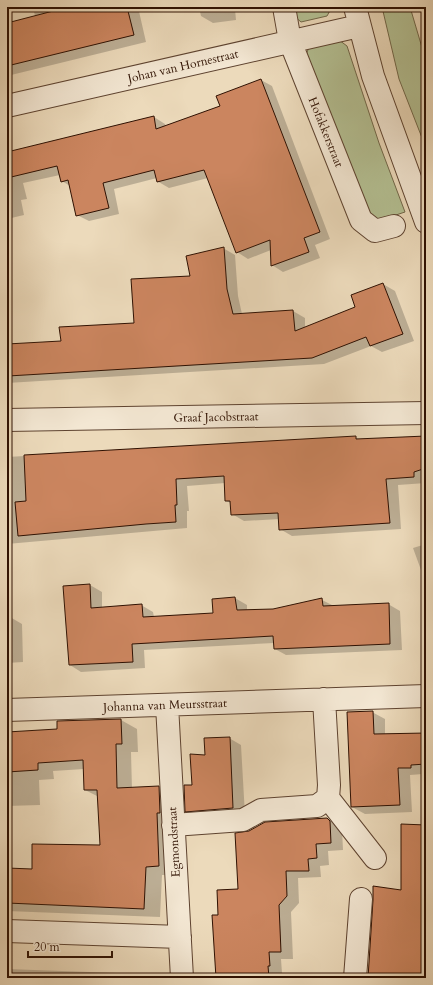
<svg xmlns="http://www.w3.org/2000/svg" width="433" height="985" font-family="Cardo,serif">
  <rect width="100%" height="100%" fill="#ecdabb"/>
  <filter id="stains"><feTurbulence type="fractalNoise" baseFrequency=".005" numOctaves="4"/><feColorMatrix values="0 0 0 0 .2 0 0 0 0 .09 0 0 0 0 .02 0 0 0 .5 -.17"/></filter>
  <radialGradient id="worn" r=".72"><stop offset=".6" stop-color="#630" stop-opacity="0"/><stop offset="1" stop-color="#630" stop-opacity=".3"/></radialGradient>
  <!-- green -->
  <path fill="#b4c093" stroke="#72684a" d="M292 7H332L327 16 301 22 293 15Z
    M382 7H410L426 61V148L399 79Z
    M339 40 347 46 379 143 405 212 378 221 367 215 306 55 309 47Z"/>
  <!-- shadow -->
  <path fill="#0003" d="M33 7H138L146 42 7 76V23L35 16Z
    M199 7H250L235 9 236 20 213 23 201 16Z
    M261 80 272 86 330 239 315 245 320 258 283 272 272 265 271 250 248 259 237 252 208 178 169 188 157 181V178L114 189 119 214 89 221 77 215 70 186 62 181 60 175 23 183 27 199 21 200 24 215 7 219V153L154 117 165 124 166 127 221 107Z
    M223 248 235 255 238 296 242 314 293 311 305 318V328L357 308 383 284 395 291 414 341 382 352 371 346 324 364 7 383V344L62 342 135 324Z
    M7 278 10 280 12 308 7 309Z
    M355 437 359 439 426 437V483L398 485 401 529 292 536 280 529V519L244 521 232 514 231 503 226 501 225 483 187 486 189 511H187V528L7 544V457Z
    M426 544V573L421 570 413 548Z
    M90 585 102 592V608L141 605 153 612 154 617 214 614 235 598 247 605V611L273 610 322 600 334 606 388 604 400 611 402 650 286 655 275 649 274 643 144 650 145 668 81 672 70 665Z
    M7 617H10L22 624 23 662 7 663Z
    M372 712 385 719V734L426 733V771H423V774L410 775 412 812 365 814 352 807Z
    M121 720 137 729 138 752H131L132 789 159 787 174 796 175 875H162L160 917 7 911V869L33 870 101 846 99 797 85 790 84 769 53 771 54 779 39 780 40 805 7 806V733L58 730V722Z
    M229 738 241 745 245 815 198 818 186 811 206 756Z
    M327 819 340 826 342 829 343 850 328 851 329 865 320 866 321 877 298 878 299 903 291 912 293 959H281L282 973H280V978H217L219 915 239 890Z
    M7 969 145 974 153 978H7Z"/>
  <!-- building -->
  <path fill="#cb855f" stroke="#2f1102" d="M56 7H127L134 35 7 66V23L57 10Z
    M261 79 320 232 304 238 309 252 271 266 270 240 236 253 204 170 157 182 154 170 103 183 109 208 76 216 68 180 61 182 57 166 7 178V152L154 116 156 129 220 106 216 96Z
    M224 247 227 289 233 314 293 310 295 331 355 307 351 295 383 283 403 334 370 346 366 337 312 358 8 376 7 344 61 341 59 327 134 323 131 279 190 276 186 256Z
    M356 436V439L426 436V468L414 472V477L386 479 390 523 279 530 278 513 231 515 230 501H225L224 476 176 479 177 505H175L176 522 146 524 18 536 15 502 26 501 24 455Z
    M90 584 91 608 142 604 143 617 213 613 212 599 235 597 237 610 273 609 322 598 323 606 389 603 390 644 274 649 273 636 132 644 133 662 69 665 63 586Z
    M373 711 374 734 426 733V764L411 765V768H398L400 805 351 807 347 712Z
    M121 719 122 744H116L117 788 159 786 160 813H157L159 866 146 867 144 909 7 903V868L32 869V844L100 845 97 790H84L83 760 38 763V770L7 772V732L57 729V721Z
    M230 737 233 808 185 812 184 785H192L190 754 205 755 204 738Z
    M327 818 330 821 331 843 316 844 317 858 308 859 309 871H286L287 896 279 905 281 952H269L270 966H268L269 978H216L212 915H218L217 890 238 889 235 833 249 831 265 822Z
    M401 824 426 825V978H368L373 900V886L401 890Z"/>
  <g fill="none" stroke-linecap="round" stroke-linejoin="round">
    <!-- minor casing -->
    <g stroke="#5e4330" stroke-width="24">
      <path id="minor" d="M284 7 290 41 361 220 375 231 394 226
        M355 7 373 76 426 222
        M7 106 359 26
        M7 420 426 413
        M167 705 182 978
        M7 710 426 696
        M328 798 375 858
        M173 825 243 820 261 810 317 806 328 798 329 785 324 699
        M7 931 180 937
        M355 978 361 899"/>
    </g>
    <!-- minor -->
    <use href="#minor" stroke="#f3e7d3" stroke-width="22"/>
  </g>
  <g text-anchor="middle" stroke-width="3" stroke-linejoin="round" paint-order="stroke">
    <!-- street labels -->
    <g font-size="12" fill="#2f1102" stroke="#f3e7d3">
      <text transform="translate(183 66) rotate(-13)" y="4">Johan van Hornestraat</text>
      <text transform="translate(326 132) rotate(68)" y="4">Hofakkerstraat</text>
      <text transform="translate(216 417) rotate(-1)" y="4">Graaf Jacobstraat</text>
      <text transform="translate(165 705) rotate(-2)" y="4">Johanna van Meursstraat</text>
      <text transform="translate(174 842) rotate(-93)" y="4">Egmondstraat</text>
    </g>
  </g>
  <!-- margin -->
  <rect width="433" height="985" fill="none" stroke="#ecdabb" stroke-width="24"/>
  <rect x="8" y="8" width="417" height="969" fill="none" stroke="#2f1102" stroke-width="2"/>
  <rect x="12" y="12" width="409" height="961" fill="none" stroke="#2f1102"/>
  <!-- scale -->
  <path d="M28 951v6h84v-6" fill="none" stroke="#2f1102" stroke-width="2"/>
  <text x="34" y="951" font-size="12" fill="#2f1102" stroke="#f3e7d3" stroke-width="3" paint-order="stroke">20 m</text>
  <rect width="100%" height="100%" filter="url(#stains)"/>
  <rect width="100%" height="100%" fill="url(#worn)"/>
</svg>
